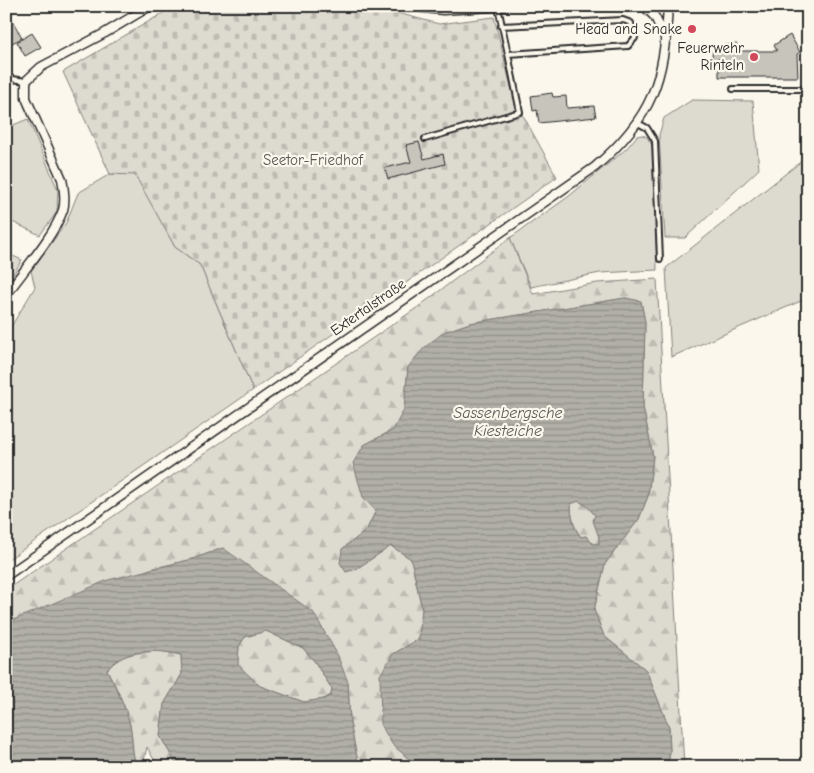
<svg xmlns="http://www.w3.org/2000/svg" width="814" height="773" font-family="'Comic Neue',sans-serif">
  <defs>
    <pattern id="forest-firs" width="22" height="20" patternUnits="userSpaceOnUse" patternTransform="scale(1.25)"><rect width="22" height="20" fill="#dddad0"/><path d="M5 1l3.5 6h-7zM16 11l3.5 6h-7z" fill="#bebbb3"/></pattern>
    <pattern id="cemetery-stones" width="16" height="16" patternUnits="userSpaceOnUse" patternTransform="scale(1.25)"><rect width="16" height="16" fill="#dddad0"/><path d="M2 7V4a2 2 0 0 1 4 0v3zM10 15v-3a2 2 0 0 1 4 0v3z" fill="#bebbb3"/></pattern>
    <pattern id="water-rules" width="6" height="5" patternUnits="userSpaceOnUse" patternTransform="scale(1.25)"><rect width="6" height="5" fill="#b1afa7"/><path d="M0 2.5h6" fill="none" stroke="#908f88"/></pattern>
  </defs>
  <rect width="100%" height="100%" fill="#fbf7ec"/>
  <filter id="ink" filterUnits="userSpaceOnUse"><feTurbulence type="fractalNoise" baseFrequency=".02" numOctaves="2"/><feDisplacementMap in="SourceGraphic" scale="10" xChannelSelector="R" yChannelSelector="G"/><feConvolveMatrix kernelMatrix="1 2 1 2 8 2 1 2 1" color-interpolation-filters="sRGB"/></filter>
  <g filter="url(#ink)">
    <!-- green -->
    <path fill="#dddad0" stroke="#84827e" d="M692 100 753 101 759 169 685 238H665L659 135 664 118Z
      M28 119 58 190 57 212 40 235 6 219V128Z
      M642 135 647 137 653 147 657 270 600 273 531 287 510 238 568 197 626 149 637 136Z
      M808 156V298L671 357 666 268Z
      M110 174H135L175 247 200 265 253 390 6 561V335L35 287 31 271 66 223 78 193Z"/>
    <!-- forest -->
    <path fill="url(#forest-firs)" stroke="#84827e" d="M510 238 533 294 597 283 657 279 684 767H667L670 752 669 727 646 670 604 636 594 610 605 564 639 519 648 496 653 456 643 407 645 322 641 302 626 298 470 323 444 332 408 367 404 410 393 430 364 445 363 497 376 510 366 531 342 549 356 569 391 546 411 559 422 609 419 639 393 654 392 744 418 767H359L350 723 348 682 223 548 193 559 150 569 11 621 6 625V590L418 307Z
      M6 253 22 260 9 281 6 280Z
      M579 501 587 506 595 515C595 527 600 535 599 544H593L586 536 581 537C573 527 571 516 571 503Z
      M266 631 303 648 315 662 332 689 331 695 324 699 304 702 260 686 237 665 239 646 245 637Z
      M160 651 181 655 182 674 164 704 160 736 178 767H158L147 747 144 761 146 767H137C131 753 133 739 130 725 125 705 117 688 107 670 121 652 138 653 160 651Z"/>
    <!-- cemetery -->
    <path fill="url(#cemetery-stones)" stroke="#84827e" d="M175 6H371L439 24 494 17 514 99 557 177 253 390 200 265 175 247 135 175 110 174 63 72Z"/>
    <!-- water -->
    <path fill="url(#water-rules)" stroke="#7b7a75" fill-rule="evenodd" d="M625 298 641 301 645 322 643 407 653 456 648 496 639 519 605 564 594 610 604 636 646 670 669 727 670 752 667 767H418L392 744 381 725 380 675 393 654 419 639 422 609 411 559 391 546 356 569 346 572 340 563 342 549 366 531 376 511 363 497 353 463 364 445 393 430 404 410 408 367 424 348 444 332 470 323ZM579 501 587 506 595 515 593 521 599 537V544H593L586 536 581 537C573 527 571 516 571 504Z
      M223 548 313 612 336 652 348 682 350 723 359 767H178L160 736 164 704 182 674 181 655C157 649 124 648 107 670 116 688 125 705 130 725 133 739 131 753 137 767H6V625L11 621 108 580 193 559ZM266 631 303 648 315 662 332 689 331 695 324 699 304 702 260 686 238 665 239 646 245 637Z"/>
    <!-- building -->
    <path fill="#c7c4bc" stroke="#2b2b2b" d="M6 9 22 38 6 46Z
      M32 33 41 47 25 56 17 42Z
      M790 35 800 52 797 54 798 77H719V59L711 60 713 50 717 46 737 44V51H777L774 45Z
      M552 93 553 97 566 96 567 108 594 106 596 117 539 123 537 110 533 111 531 96Z
      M419 142 424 159 443 154 445 164 388 179 385 168 411 162 406 145Z"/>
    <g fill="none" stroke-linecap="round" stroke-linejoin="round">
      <!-- lane casing -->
      <g stroke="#2b2b2b" stroke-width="8">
        <path id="lane" d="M498 7 508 54 628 46 635 38 631 23 623 20 501 26
          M6 78 26 81
          M733 89H808
          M638 123 647 128 655 141 660 259
          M425 139 520 112 508 54"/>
      </g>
      <!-- street casing -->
      <g stroke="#2b2b2b" stroke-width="11">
        <path id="street" d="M405 6 443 10 506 6
          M644 6 655 17 666 40
          M6 295C23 271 54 236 63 210 66 200 64 189 62 179L26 98V81L41 67 105 33 150 6
          M6 576 595 167C653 117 664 81 668 6"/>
      </g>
      <!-- lane -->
      <use href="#lane" stroke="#fbf7ec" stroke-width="4"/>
      <!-- street -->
      <use href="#street" stroke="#fbf7ec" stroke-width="8"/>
    </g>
  </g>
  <!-- markers -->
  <g fill="#d1495b" stroke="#fbf7ec" stroke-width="2">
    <circle cx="692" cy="29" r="5"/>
    <circle cx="754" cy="57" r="5"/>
  </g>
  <g text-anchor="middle" stroke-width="4.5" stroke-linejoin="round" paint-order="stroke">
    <!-- poi labels -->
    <g font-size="15" fill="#2b2b2b" stroke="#fbf7ec" text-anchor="end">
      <text x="682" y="34">Head and Snake</text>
      <text x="744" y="53">Feuerwehr<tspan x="744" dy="17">Rinteln</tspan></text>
    </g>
    <!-- park labels -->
    <g font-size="15" fill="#585754" stroke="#fbf7ec">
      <text x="313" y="165">Seetor-Friedhof</text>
    </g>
    <!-- street labels -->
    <g font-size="15" fill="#2b2b2b" stroke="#fbf7ec">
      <text transform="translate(368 307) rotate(-35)" y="5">Extertalstraße</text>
    </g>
    <!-- water labels -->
    <g font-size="16" font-style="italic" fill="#5a5956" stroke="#fbf7ec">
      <text x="508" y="418">Sassenbergsche<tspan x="508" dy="18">Kiesteiche</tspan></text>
    </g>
  </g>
  <!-- margin -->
  <rect width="814" height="773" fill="none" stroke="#fbf7ec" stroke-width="25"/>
  <rect x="12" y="12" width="789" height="748" fill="none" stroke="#2b2b2b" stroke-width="2" filter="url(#ink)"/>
</svg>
